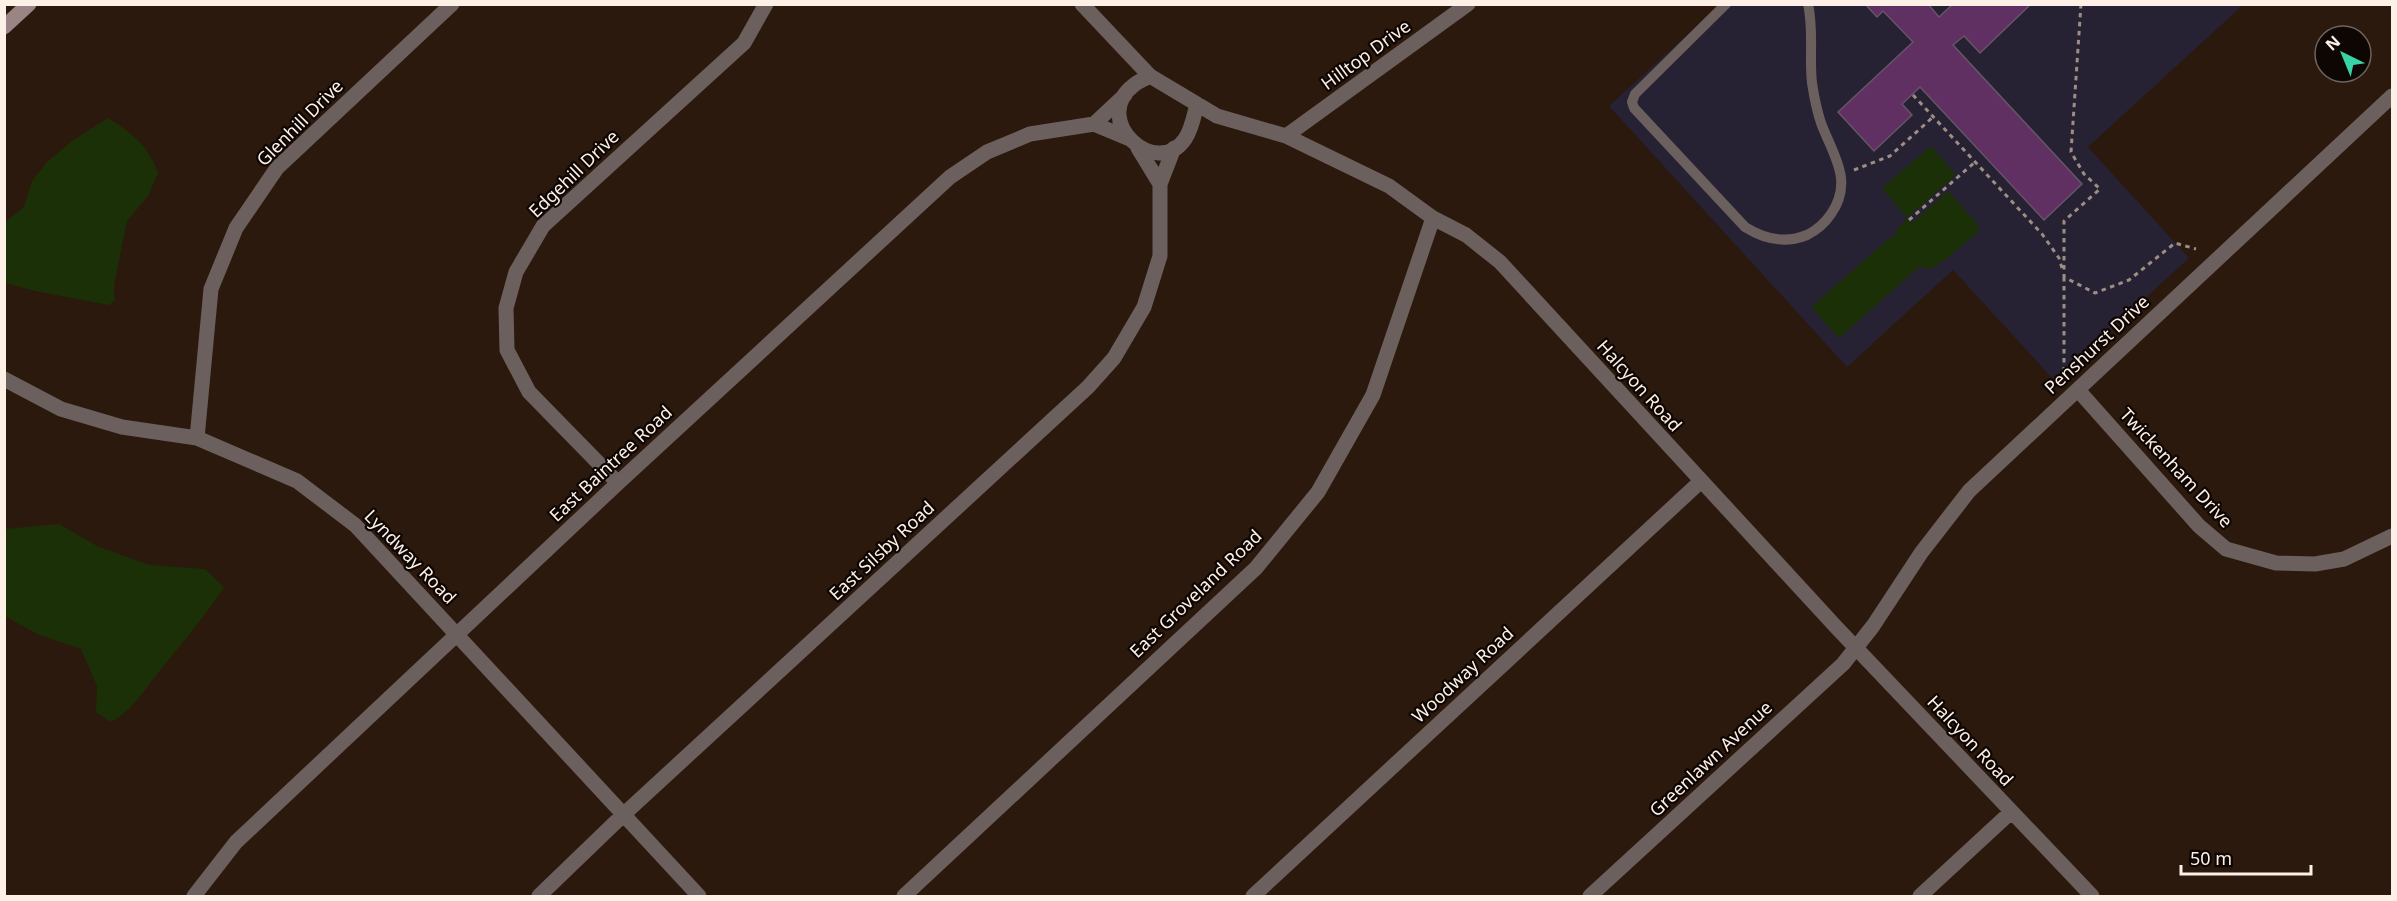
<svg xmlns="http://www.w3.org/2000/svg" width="2397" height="901" font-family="'Noto Sans',sans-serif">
  <rect width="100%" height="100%" fill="#2b190d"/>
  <!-- education -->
  <path fill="#262233" d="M1720 5H2243L2088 147 2189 258 2055 381 1953 270 1847 367 1609 106Z"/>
  <!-- green -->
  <path fill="#1b3007" d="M108 118C133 134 147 144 158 173L148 196 127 221 114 286 115 300 109 305 35 291 5 283V222L24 207 32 181 47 162 72 141Z
    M1931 146 1956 175 1907 218 1912 223 1948 191 1979 226 1978 232 1945 260 1930 269 1919 267 1839 338 1811 307 1892 236 1895 239 1896 231 1907 218 1882 188Z
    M59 524 97 546 149 565 205 569 224 587C205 616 184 641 162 668 145 688 134 710 111 722L96 712 97 686 81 649 37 634 5 616V529Z"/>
  <!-- building -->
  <path fill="#5f3061" stroke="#675567" stroke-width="1.5" d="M1865 4H1928L1939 17 1953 4H2031L1980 53 1964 36 1953 45 2082 184 2044 220 1920 87 1902 104 1912 115 1874 151 1838 112 1913 42 1883 11 1877 17Z"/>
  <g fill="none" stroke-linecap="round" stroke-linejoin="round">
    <!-- path -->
    <path stroke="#9d8d83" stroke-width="3" stroke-dasharray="4.5 4.5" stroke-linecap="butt" d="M2081 4 2071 152 2084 174 2100 189 2064 221V277L2095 293 2129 280 2175 243 2196 249
      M1913 95 2042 234 2059 258 2062 268
      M1854 170 1890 156 1933 117
      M1909 220 1975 162
      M2064 277V369"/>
    <!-- lane -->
    <path stroke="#6c605f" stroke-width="10" d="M1726 4 1635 94 1632 102 1634 108 1745 227C1764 239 1785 244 1807 235 1817 230 1825 223 1831 214 1854 181 1833 155 1821 123 1817 111 1814 96 1812 83 1809 57 1814 30 1808 4"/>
    <!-- street -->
    <path stroke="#6c605f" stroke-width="15" d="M1082 4 1150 76 1217 116 1286 136 1389 186 1433 218 1466 235 1500 262 1837 628 2092 896
      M1150 76C1145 79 1139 81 1134 85 1089 119 1156 181 1185 139 1192 129 1194 115 1197 104
      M1094 124 1130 139
      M1286 136 1468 4
      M1138 148 1160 184
      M4 379 61 409 122 427 197 438 297 481 355 525 699 896
      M2078 390 2199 526 2226 549 2276 563 2315 564 2344 559 2392 536
      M197 438 211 289 236 228 277 168 452 4
      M618 483 529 392 507 350 506 308 516 272 543 226 744 43 766 4
      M194 896 236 842 618 483 950 177 987 152 1030 134 1094 124 1125 95
      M539 896 623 815 1088 387 1114 358 1144 307 1160 256V184L1174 148
      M904 896 1256 568 1318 492 1373 395 1433 218
      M1253 896 1700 482
      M1590 896 1843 664 1873 626 1921 553 1969 491 2392 96
      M1920 896 2011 812"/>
    <!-- secondary -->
    <path stroke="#9a8584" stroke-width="15" d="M4 27 29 4"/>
  </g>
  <g text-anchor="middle" stroke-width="4.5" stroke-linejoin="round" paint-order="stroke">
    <!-- street labels -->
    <g font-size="18" fill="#fdf0e7" stroke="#0e0603">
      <text transform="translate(1366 55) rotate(-36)" y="6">Hilltop Drive</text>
      <text transform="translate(300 123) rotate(-45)" y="6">Glenhill Drive</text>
      <text transform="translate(574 174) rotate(-44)" y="6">Edgehill Drive</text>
      <text transform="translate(2097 345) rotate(-43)" y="6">Penshurst Drive</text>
      <text transform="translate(1639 386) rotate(48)" y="6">Halcyon Road</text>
      <text transform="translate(611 464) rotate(-43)" y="6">East Baintree Road</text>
      <text transform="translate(2176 468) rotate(47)" y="6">Twickenham Drive</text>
      <text transform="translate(882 551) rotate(-43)" y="6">East Silsby Road</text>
      <text transform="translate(410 557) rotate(46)" y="6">Lyndway Road</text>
      <text transform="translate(1196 594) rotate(-44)" y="6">East Groveland Road</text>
      <text transform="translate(1463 675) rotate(-43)" y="6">Woodway Road</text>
      <text transform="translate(1970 741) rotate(47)" y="6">Halcyon Road</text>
      <text transform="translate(1711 759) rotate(-43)" y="6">Greenlawn Avenue</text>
    </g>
  </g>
  <!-- border -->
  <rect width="2397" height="901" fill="none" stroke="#fdf0e7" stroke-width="12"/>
  <!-- north arrow -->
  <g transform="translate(2343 54) rotate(317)"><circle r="28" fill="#0e0603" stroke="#6e645e" stroke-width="1.5"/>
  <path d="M0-4.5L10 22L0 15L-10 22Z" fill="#39d4a5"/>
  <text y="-9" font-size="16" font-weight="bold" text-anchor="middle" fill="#fdf0e7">N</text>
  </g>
  <!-- scale -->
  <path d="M2181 865v9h130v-9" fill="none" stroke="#fdf0e7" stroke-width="3"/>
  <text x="2190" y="865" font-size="18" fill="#fdf0e7" stroke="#0e0603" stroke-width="4.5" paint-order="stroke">50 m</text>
</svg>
